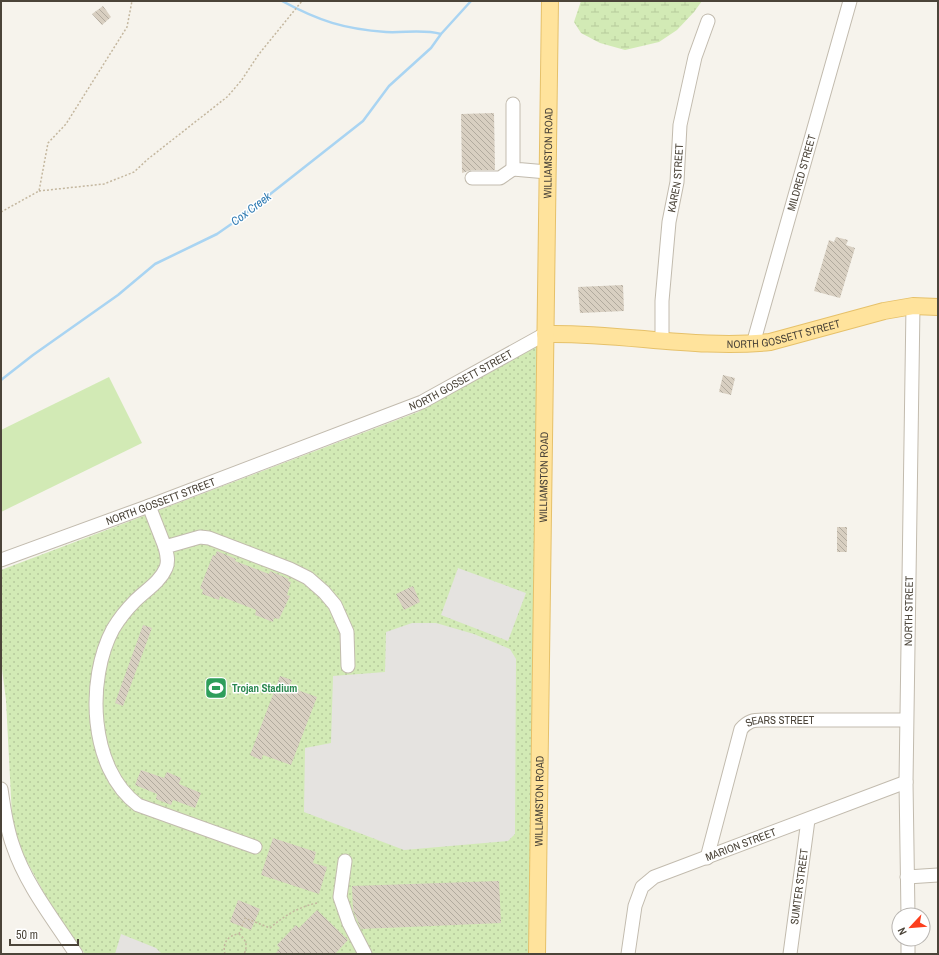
<svg xmlns="http://www.w3.org/2000/svg" width="939" height="955" font-family="'Archivo Narrow',sans-serif">
  <defs>
    <pattern id="wetland-marsh" width="20" height="14" patternUnits="userSpaceOnUse"><rect width="20" height="14" fill="#d2eab5"/><path d="M1 5h8M5 5V1M11 12h8M15 12V8" fill="none" stroke="#b6ca9c"/></pattern>
    <pattern id="park-dots" width="8" height="8" patternUnits="userSpaceOnUse"><rect width="8" height="8" fill="#d2eab5"/><path d="M2 2h.1M6 6h.1" fill="none" stroke="#b6ca9c" stroke-width="1.8" stroke-linecap="round"/></pattern>
    <pattern id="building-back-hatch" width="6" height="6" patternUnits="userSpaceOnUse"><rect width="6" height="6" fill="#d8cfc1"/><path d="M-1 5l2 2M0 0l6 6M5-1l2 2" fill="none" stroke="#b1aa9e"/></pattern>
  </defs>
  <rect width="100%" height="100%" fill="#f6f3ec"/>
  <!-- green -->
  <path fill="#d2eab5" d="M109 377 142 443 1 512V430Z"/>
  <!-- wetland -->
  <path fill="url(#wetland-marsh)" d="M581 1H702L694 12 677 30 659 42 625 50 600 43 581 33 574 22Z"/>
  <!-- park -->
  <path fill="url(#park-dots)" d="M545 334 537 954H85L51 906 13 836 6 700 1 661V570L418 412Z"/>
  <!-- parking -->
  <path fill="#e5e3e0" d="M458 568 526 593 508 641 441 615Z
    M412 623H436L474 634 510 649 516 659 515 834 508 841 404 850 304 812 305 748 331 743 333 676 385 672 386 632Z
    M121 934 156 948 162 954H115Z"/>
  <g fill="none" stroke-linecap="round" stroke-linejoin="round">
    <!-- stream -->
    <path stroke="#a9d4f2" stroke-width="2.5" d="M282 1C319 21 344 29 386 32 405 33 423 29 441 34
      M1 380 33 355 118 295 155 264 217 234 240 218 363 121 389 86 431 48 441 34 471 1"/>
  </g>
  <!-- building -->
  <path fill="url(#building-back-hatch)" d="M103 6 111 17 102 25 92 14Z
    M494 113 495 170H472L462 173 461 114Z
    M836 237 848 240 846 245 855 248 840 298 814 291 829 240 834 242Z
    M623 285 624 311 580 313 578 287Z
    M723 375 735 378 731 395 719 392Z
    M837 527H847V552H837Z
    M217 551 236 559 235 561 269 574 270 571 289 579 288 581 291 582 287 595 290 596 279 619 274 618 273 622 255 615 256 610 220 596 219 600 202 594 203 590 200 588 213 555 215 556Z
    M413 586 420 602 404 610 396 594Z
    M143 625 152 628 123 706 115 703Z
    M280 676 292 680 289 687 317 697 291 765 263 755 261 760 250 755Z
    M141 770 164 778 167 772 181 778 179 784 201 793 195 808 173 800 171 805 156 799 157 794 135 785Z
    M273 838 316 852 313 863 327 867 319 894 261 875Z
    M499 881 501 923 361 929 353 910 352 886Z
    M238 900 260 909 251 930 230 922Z
    M317 910 348 940 335 954H275L280 948 277 945 296 925 299 928Z"/>
  <g fill="none" stroke-linecap="round" stroke-linejoin="round">
    <!-- minor casing -->
    <g stroke="#c2bbae" stroke-width="15">
      <g id="minor">
        <path d="M513 104V169L547 172"/>
        <path d="M472 178H500L513 169"/>
        <path id="s1" d="M662 340V301L669 222 677 182 680 125 695 57 708 21"/>
        <path id="s2" d="M753 344 850 1"/>
        <path d="M149 506 165 547"/>
        <path id="s3" d="M1 560 149 506 422 402 545 334"/>
        <path d="M1 789C4 808 6 827 13 846 26 885 54 920 76 954"/>
        <path d="M255 847 138 805C89 769 86 679 113 629 119 619 127 609 135 601 146 590 160 582 166 568 169 561 167 554 165 547L200 537 209 538 290 569 308 578 324 592 335 605 347 632 348 666"/>
        <path id="s4" d="M707 858 741 729C748 721 753 720 763 720H906"/>
        <path d="M345 861 340 897 349 923 365 954"/>
        <path d="M907 877 938 875"/>
        <path id="s5" d="M908 915 906 782 913 306"/>
        <path d="M908 939V954"/>
        <path id="s6" d="M628 954 635 906 642 887 654 877 906 782"/>
        <path id="s7" d="M790 954 808 820"/>
      </g>
    </g>
    <!-- major casing -->
    <g stroke="#e6c16a" stroke-width="18">
      <g id="major">
        <path id="s8" d="M545 334C620 332 697 350 770 342L884 311 913 306 938 307"/>
        <path id="s9" d="M537 954 550 1"/>
      </g>
    </g>
    <!-- path -->
    <path stroke="#c4b79f" stroke-width="1.5" stroke-dasharray="2 2" stroke-linecap="butt" d="M39 191 104 184 134 172 148 159 227 97 241 81 259 54 302 1
      M1 212 39 191 48 143 66 124 127 27 132 1
      M239 934 245 918 270 928C284 916 298 907 317 903
      M225 954C222 943 228 935 239 934 246 939 248 946 244 954"/>
    <!-- minor -->
    <use href="#minor" stroke="#fff" stroke-width="13"/>
    <!-- major -->
    <use href="#major" stroke="#ffe39c" stroke-width="16"/>
  </g>
  <!-- icons -->
  <defs>
    <g id="stadium-square" transform="scale(1.15)"><rect x="-9" y="-9" width="18" height="18" rx="4" fill="#2e9e5b" stroke="#fff"/><path d="M0-5a6.5 5 0 1 0 0 10a6.5 5 0 1 0 0-10ZM-3.5-1.8h7v3.6h-7Z" fill="#fff"/></g>
  </defs>
  <g fill-rule="evenodd">
    <use href="#stadium-square" x="216" y="688"/>
  </g>
  <g text-anchor="middle" stroke-width="3" stroke-linejoin="round" paint-order="stroke">
    <!-- street labels -->
    <g font-size="11" fill="#4b4439" stroke="#fff">
      <text dy="4" stroke="none"><textPath href="#s9" startOffset="801">WILLIAMSTON ROAD</textPath></text>
      <text dy="4" stroke="none"><textPath href="#s2" startOffset="178">MILDRED STREET</textPath></text>
      <text dy="4" stroke="none"><textPath href="#s1" startOffset="163">KAREN STREET</textPath></text>
      <text dy="4" stroke="none"><textPath href="#s8" startOffset="240">NORTH GOSSETT STREET</textPath></text>
      <text dy="4" stroke="none"><textPath href="#s3" startOffset="494">NORTH GOSSETT STREET</textPath></text>
      <text dy="4" stroke="none"><textPath href="#s9" startOffset="477">WILLIAMSTON ROAD</textPath></text>
      <text dy="4" stroke="none"><textPath href="#s3" startOffset="170">NORTH GOSSETT STREET</textPath></text>
      <text dy="4" stroke="none"><textPath href="#s5" startOffset="304">NORTH STREET</textPath></text>
      <text dy="4" stroke="none"><textPath href="#s4" startOffset="175">SEARS STREET</textPath></text>
      <text dy="4" stroke="none"><textPath href="#s9" startOffset="153">WILLIAMSTON ROAD</textPath></text>
      <text dy="4" stroke="none"><textPath href="#s6" startOffset="177">MARION STREET</textPath></text>
      <text dy="4" stroke="none"><textPath href="#s7" startOffset="68">SUMTER STREET</textPath></text>
    </g>
    <!-- leisure labels -->
    <g font-size="11" font-weight="bold" fill="#27864d" stroke="#fff" text-anchor="start">
      <text x="232" y="692">Trojan Stadium</text>
    </g>
    <!-- water labels -->
    <g font-size="12" font-style="italic" fill="#2e7ab2" stroke="#fff">
      <text transform="translate(251 209) rotate(-37)" y="4">Cox Creek</text>
    </g>
  </g>
  <!-- border -->
  <rect width="939" height="955" fill="none" stroke="#4b4439" stroke-width="4"/>
  <!-- north arrow -->
  <g transform="translate(911 927) rotate(244)"><circle r="19" fill="#ffffff" stroke="#b7b4b0"/>
  <path d="M0-3L7 15L0 10L-7 15Z" fill="#fc3f1d"/>
  <text y="-6" font-size="11" font-weight="bold" text-anchor="middle" fill="#4b4439">N</text>
  </g>
  <!-- scale -->
  <path d="M10 939v6h68v-6" fill="none" stroke="#4b4439" stroke-width="2"/>
  <text x="16" y="939" font-size="12" fill="#4b4439" stroke="#ffffff" stroke-width="3" paint-order="stroke">50 m</text>
</svg>
